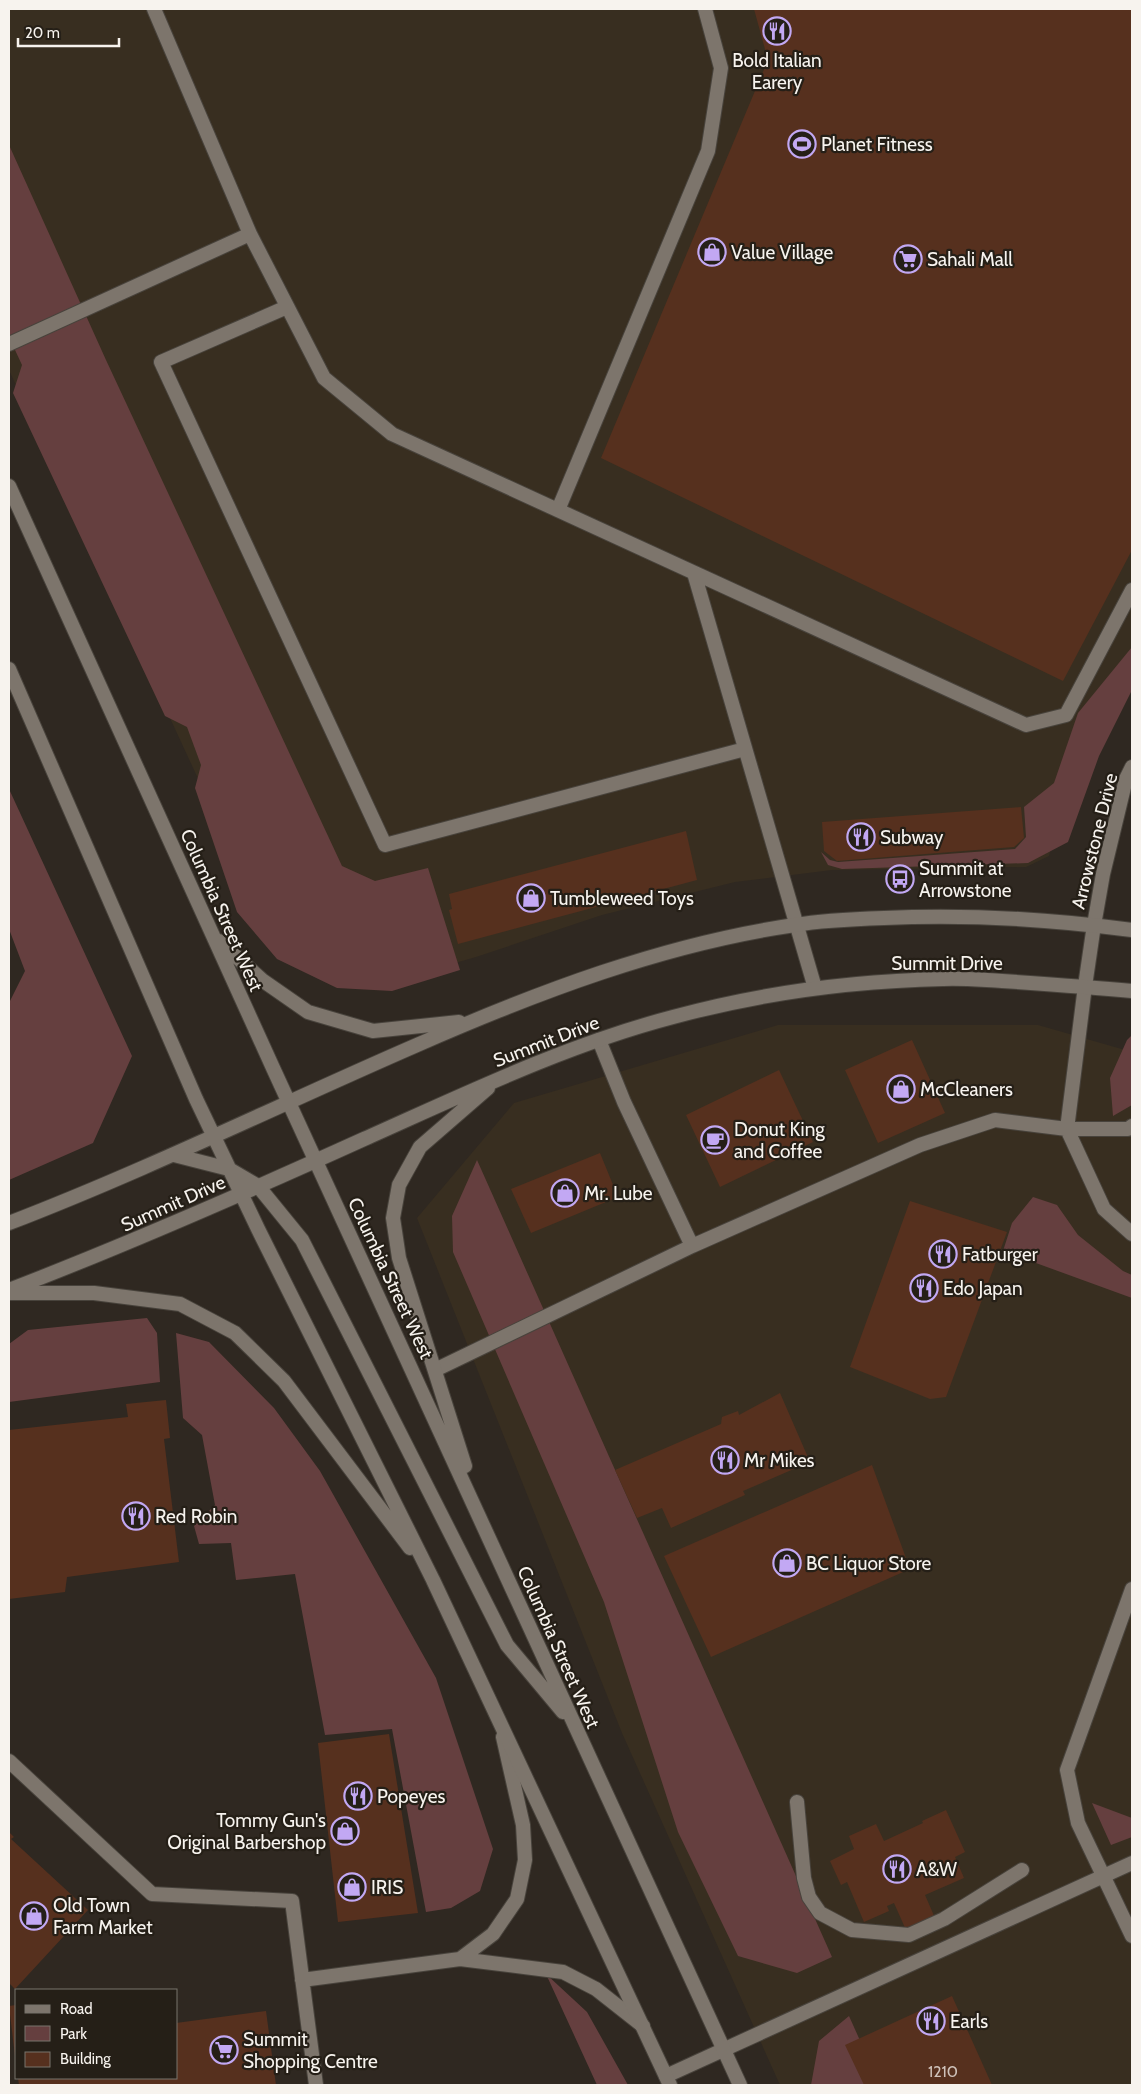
<svg xmlns="http://www.w3.org/2000/svg" width="1141" height="2094" font-family="Cabin,sans-serif">
  <rect width="100%" height="100%" fill="#2f2821"/>
  <!-- built -->
  <path fill="#382e20" d="M9 9H1132V664L1064 799 1049 856 1026 867 832 870 735 882 602 915 476 957 385 983 213 811 9 370Z
    M778 1025H1038L1132 1052V2085H780L622 1733 417 1218 514 1103Z"/>
  <!-- green -->
  <path fill="#653f3f" d="M9 145 106 360 342 866 375 881 428 868 460 970 392 991 337 988 277 959 237 912 195 788 201 765 187 727 165 716 13 393 22 365 9 337Z
    M1132 647V690L1099 756 1068 842 1028 863 842 869 828 865 821 852 830 860 838 862 1015 849 1026 837 1024 807 1054 783 1078 713Z
    M9 789 132 1056 93 1143 9 1180V1003L25 971 9 929Z
    M1132 1035V1105L1113 1116 1110 1078 1127 1040Z
    M477 1160 832 1957 797 1973 738 1956 678 1832 604 1602 453 1252 452 1216Z
    M1033 1197 1057 1205 1078 1235 1123 1271 1132 1275V1298L1003 1251 1012 1223Z
    M147 1318 157 1333 160 1382 9 1402V1344L28 1330Z
    M176 1333 209 1342 274 1408 320 1471 436 1678 493 1849 480 1891 451 1908 426 1912 392 1729 325 1735 295 1574 236 1580 231 1543 199 1544 194 1526 215 1505 202 1435 183 1418Z
    M1092 1803 1132 1818V1837L1111 1845Z
    M546 1974 587 2012 628 2085H597Z
    M849 2016 880 2085H811L819 2041Z"/>
  <!-- building -->
  <path fill="#56301e" d="M754 9H1132V550L1063 681 601 458 768 60Z
    M1021 807 1024 838 1014 847 837 861 824 851 822 822Z
    M686 831 697 880 458 944 449 910 452 909 449 894Z
    M912 1040 945 1113 878 1143 845 1070Z
    M779 1070 813 1142 720 1187 686 1115Z
    M600 1153 618 1197 531 1233 511 1189Z
    M910 1201 1007 1232 946 1397 930 1399 850 1367Z
    M780 1393 810 1462 743 1491 745 1495 671 1528 662 1508 637 1518 615 1470 721 1424 722 1417 738 1411 739 1415Z
    M166 1400 170 1438 164 1439 179 1562 67 1577 65 1592 9 1599V1430L128 1417 126 1404Z
    M872 1465 910 1569 711 1657 664 1556Z
    M389 1734 418 1913 338 1922 318 1743Z
    M946 1810 965 1852 955 1857 964 1878 925 1895 935 1918 906 1930 894 1903 887 1906 889 1911 864 1922 847 1882 841 1885 830 1861 854 1849 849 1836 876 1824 884 1841 923 1823 922 1821Z
    M9 1832 14 1837 11 1839 88 1910 15 1989 9 1983Z
    M952 1996 992 2085H864L845 2045Z
    M16 2005V2056H15L9 2006Z
    M266 2011 276 2085H19L18 2078H176V2023Z"/>
  <g fill="none" stroke-linecap="round" stroke-linejoin="round">
    <!-- service casing -->
    <g stroke="#48433c" stroke-width="16">
      <path id="service" d="M154 9 250 234 324 378 392 434 1026 725 1066 715 1132 590
        M287 307 161 362 385 845 745 749
        M9 344 250 234
        M558 510 708 151 721 68 705 9
        M694 573 815 988
        M1085 986 1067 1129 1104 1209 1132 1234
        M599 1040 624 1102 692 1246
        M435 1370 692 1246 920 1145 995 1120 1067 1129H1128L1132 1126
        M1132 1589 1067 1770 1078 1823 1132 1936
        M9 1761 152 1894 292 1901 316 2085
        M797 1802 804 1878 809 1897 820 1913 852 1930 909 1935 944 1919 1022 1870
        M460 1959 493 1934 517 1899 525 1860 523 1825 503 1737
        M302 1980 460 1959 563 1972 596 1989 643 2026
        M666 2076 1132 1863"/>
    </g>
    <!-- minor casing -->
    <g stroke="#48433c" stroke-width="16">
      <path id="minor" d="M1094 925 1103 874 1126 779 1132 767"/>
    </g>
    <!-- tertiary casing -->
    <g stroke="#48433c" stroke-width="16">
      <path id="tertiary" d="M1085 986 1094 925"/>
    </g>
    <!-- secondary casing -->
    <g stroke="#48433c" stroke-width="16">
      <path id="secondary" d="M9 486 273 1068 740 2085
        M9 669 196 1099 258 1229 433 1580 670 2085
        M219 941 262 980 308 1012 373 1031 459 1022
        M174 1155 229 1169 258 1186 302 1240 507 1645 563 1712
        M9 1223C147 1170 281 1104 417 1045 538 992 664 944 795 925 824 920 854 919 884 918 967 914 1049 919 1132 930
        M9 1290C129 1244 247 1192 364 1139 465 1094 566 1045 673 1017 761 993 852 981 943 979 962 978 982 980 1002 981 1046 984 1089 987 1132 991
        M9 1293H94L180 1304 235 1333 284 1381 410 1548
        M465 1466 399 1258 393 1218 399 1185 420 1147 488 1088"/>
    </g>
    <!-- service -->
    <use href="#service" stroke="#7d756c" stroke-width="14"/>
    <!-- minor -->
    <use href="#minor" stroke="#7d756c" stroke-width="14"/>
    <!-- tertiary -->
    <use href="#tertiary" stroke="#7d756c" stroke-width="14"/>
    <!-- secondary -->
    <use href="#secondary" stroke="#7d756c" stroke-width="14"/>
  </g>
  <!-- icons -->
  <defs>
    <g id="restaurant-ring" transform="scale(1.4375)"><circle r="9.5" fill="#251f17" stroke="#c2a8f3" stroke-width="1.5"/><path d="M-5-6h1v4h1v-4h1v4h1v-4h1v5L-1.5 .5V6h-2V.5L-5-1ZM5-6V6H3V1.5H1.5Q1.5-4 5-6Z" fill="#c2a8f3"/></g>
    <g id="stadium-ring" transform="scale(1.4375)"><circle r="9.5" fill="#251f17" stroke="#c2a8f3" stroke-width="1.5"/><path d="M0-5a6.5 5 0 1 0 0 10a6.5 5 0 1 0 0-10ZM-3.5-1.8h7v3.6h-7Z" fill="#c2a8f3"/></g>
    <g id="shop-ring" transform="scale(1.4375)"><circle r="9.5" fill="#251f17" stroke="#c2a8f3" stroke-width="1.5"/><path d="M-5-2.5h2.3a2.7 3.5 0 0 1 5.4 0H5L5.5 6h-11ZM-1.5-2.5h3a1.5 2.3 0 0 0-3 0Z" fill="#c2a8f3"/></g>
    <g id="supermarket-ring" transform="scale(1.4375)"><circle r="9.5" fill="#251f17" stroke="#c2a8f3" stroke-width="1.5"/><path d="M-6-5.5h2.5l.6 2H6L4.5 2H-2.5L-4.4-4H-6ZM-1.5 3.2a1.3 1.3 0 1 0 .1 0ZM3 3.2a1.3 1.3 0 1 0 .1 0Z" fill="#c2a8f3"/></g>
    <g id="bus-ring" transform="scale(1.4375)"><circle r="9.5" fill="#251f17" stroke="#c2a8f3" stroke-width="1.5"/><path d="M-5-6H5V4H4V6H2V4H-2V6H-4V4H-5ZM-3.5-4V0h7V-4ZM-3.5 1.2v1.5H-2V1.2ZM2 1.2v1.5H3.5V1.2Z" fill="#c2a8f3"/></g>
    <g id="cafe-ring" transform="scale(1.4375)"><circle r="9.5" fill="#251f17" stroke="#c2a8f3" stroke-width="1.5"/><path d="M-5.5-4.5H6V0H3Q3 3.5 0 3.5H-2.5Q-5.5 3.5-5.5 0ZM3-3.2v2h1.7v-2ZM-6 4.5H4V6H-6Z" fill="#c2a8f3"/></g>
  </defs>
  <g fill-rule="evenodd">
    <use href="#restaurant-ring" x="777" y="31"/>
    <use href="#stadium-ring" x="802" y="144"/>
    <use href="#shop-ring" x="712" y="252"/>
    <use href="#supermarket-ring" x="908" y="259"/>
    <use href="#restaurant-ring" x="861" y="837"/>
    <use href="#bus-ring" x="900" y="879"/>
    <use href="#shop-ring" x="531" y="898"/>
    <use href="#shop-ring" x="901" y="1089"/>
    <use href="#cafe-ring" x="715" y="1140"/>
    <use href="#shop-ring" x="565" y="1193"/>
    <use href="#restaurant-ring" x="943" y="1254"/>
    <use href="#restaurant-ring" x="924" y="1288"/>
    <use href="#restaurant-ring" x="725" y="1460"/>
    <use href="#restaurant-ring" x="136" y="1516"/>
    <use href="#shop-ring" x="787" y="1563"/>
    <use href="#restaurant-ring" x="358" y="1796"/>
    <use href="#shop-ring" x="345" y="1831"/>
    <use href="#restaurant-ring" x="897" y="1869"/>
    <use href="#shop-ring" x="352" y="1887"/>
    <use href="#shop-ring" x="34" y="1916"/>
    <use href="#restaurant-ring" x="931" y="2021"/>
    <use href="#supermarket-ring" x="224" y="2050"/>
  </g>
  <g text-anchor="middle" stroke-width="4.5" stroke-linejoin="round" paint-order="stroke">
    <!-- number labels -->
    <g font-size="16" fill="#cfc2ba">
      <text x="943" y="2077">1210</text>
    </g>
    <!-- poi labels -->
    <g font-size="19" fill="#f7f3ee" stroke="#251f17" text-anchor="start">
      <text x="777" y="67" text-anchor="middle">Bold Italian<tspan x="777" dy="22">Earery</tspan></text>
      <text x="821" y="151">Planet Fitness</text>
      <text x="731" y="259">Value Village</text>
      <text x="927" y="266">Sahali Mall</text>
      <text x="880" y="844">Subway</text>
      <text x="919" y="875">Summit at<tspan x="919" dy="22">Arrowstone</tspan></text>
      <text x="550" y="905">Tumbleweed Toys</text>
      <text x="920" y="1096">McCleaners</text>
      <text x="734" y="1136">Donut King<tspan x="734" dy="22">and Coffee</tspan></text>
      <text x="584" y="1200">Mr. Lube</text>
      <text x="962" y="1261">Fatburger</text>
      <text x="943" y="1295">Edo Japan</text>
      <text x="744" y="1467">Mr Mikes</text>
      <text x="155" y="1523">Red Robin</text>
      <text x="806" y="1570">BC Liquor Store</text>
      <text x="377" y="1803">Popeyes</text>
      <text x="326" y="1827" text-anchor="end">Tommy Gun's<tspan x="326" dy="22">Original Barbershop</tspan></text>
      <text x="916" y="1876">A&amp;W</text>
      <text x="371" y="1894">IRIS</text>
      <text x="53" y="1912">Old Town<tspan x="53" dy="22">Farm Market</tspan></text>
      <text x="950" y="2028">Earls</text>
      <text x="243" y="2046">Summit<tspan x="243" dy="22">Shopping Centre</tspan></text>
    </g>
    <!-- street labels -->
    <g font-size="19" fill="#f7f3ee" stroke="#251f17">
      <text transform="translate(1094 841) rotate(-76)" y="7">Arrowstone Drive</text>
      <text transform="translate(222 910) rotate(66)" y="7">Columbia Street West</text>
      <text x="947" y="970">Summit Drive</text>
      <text transform="translate(546 1041) rotate(-21)" y="7">Summit Drive</text>
      <text transform="translate(173 1203) rotate(-24)" y="7">Summit Drive</text>
      <text transform="translate(391 1278) rotate(65)" y="7">Columbia Street West</text>
      <text transform="translate(559 1647) rotate(66)" y="7">Columbia Street West</text>
    </g>
  </g>
  <!-- border -->
  <rect width="1141" height="2094" fill="none" stroke="#f7f3ee" stroke-width="20"/>
  <!-- legend -->
  <rect x="15" y="1989" width="162" height="90" fill="#251f17" stroke="#79746d"/>
  <rect x="25" y="2005" width="25" height="8" fill="#7d756c" stroke="#79746d"/>
  <text x="60" y="2014" font-size="15" fill="#f7f3ee">Road</text>
  <rect x="25" y="2026" width="25" height="15" fill="#653f3f" stroke="#79746d"/>
  <text x="60" y="2039" font-size="15" fill="#f7f3ee">Park</text>
  <rect x="25" y="2052" width="25" height="15" fill="#56301e" stroke="#79746d"/>
  <text x="60" y="2064" font-size="15" fill="#f7f3ee">Building</text>
  <!-- scale -->
  <path d="M18 38v8h101v-8" fill="none" stroke="#f7f3ee" stroke-width="2.5"/>
  <text x="25" y="38" font-size="15" fill="#f7f3ee" stroke="#251f17" stroke-width="4" paint-order="stroke">20 m</text>
</svg>
